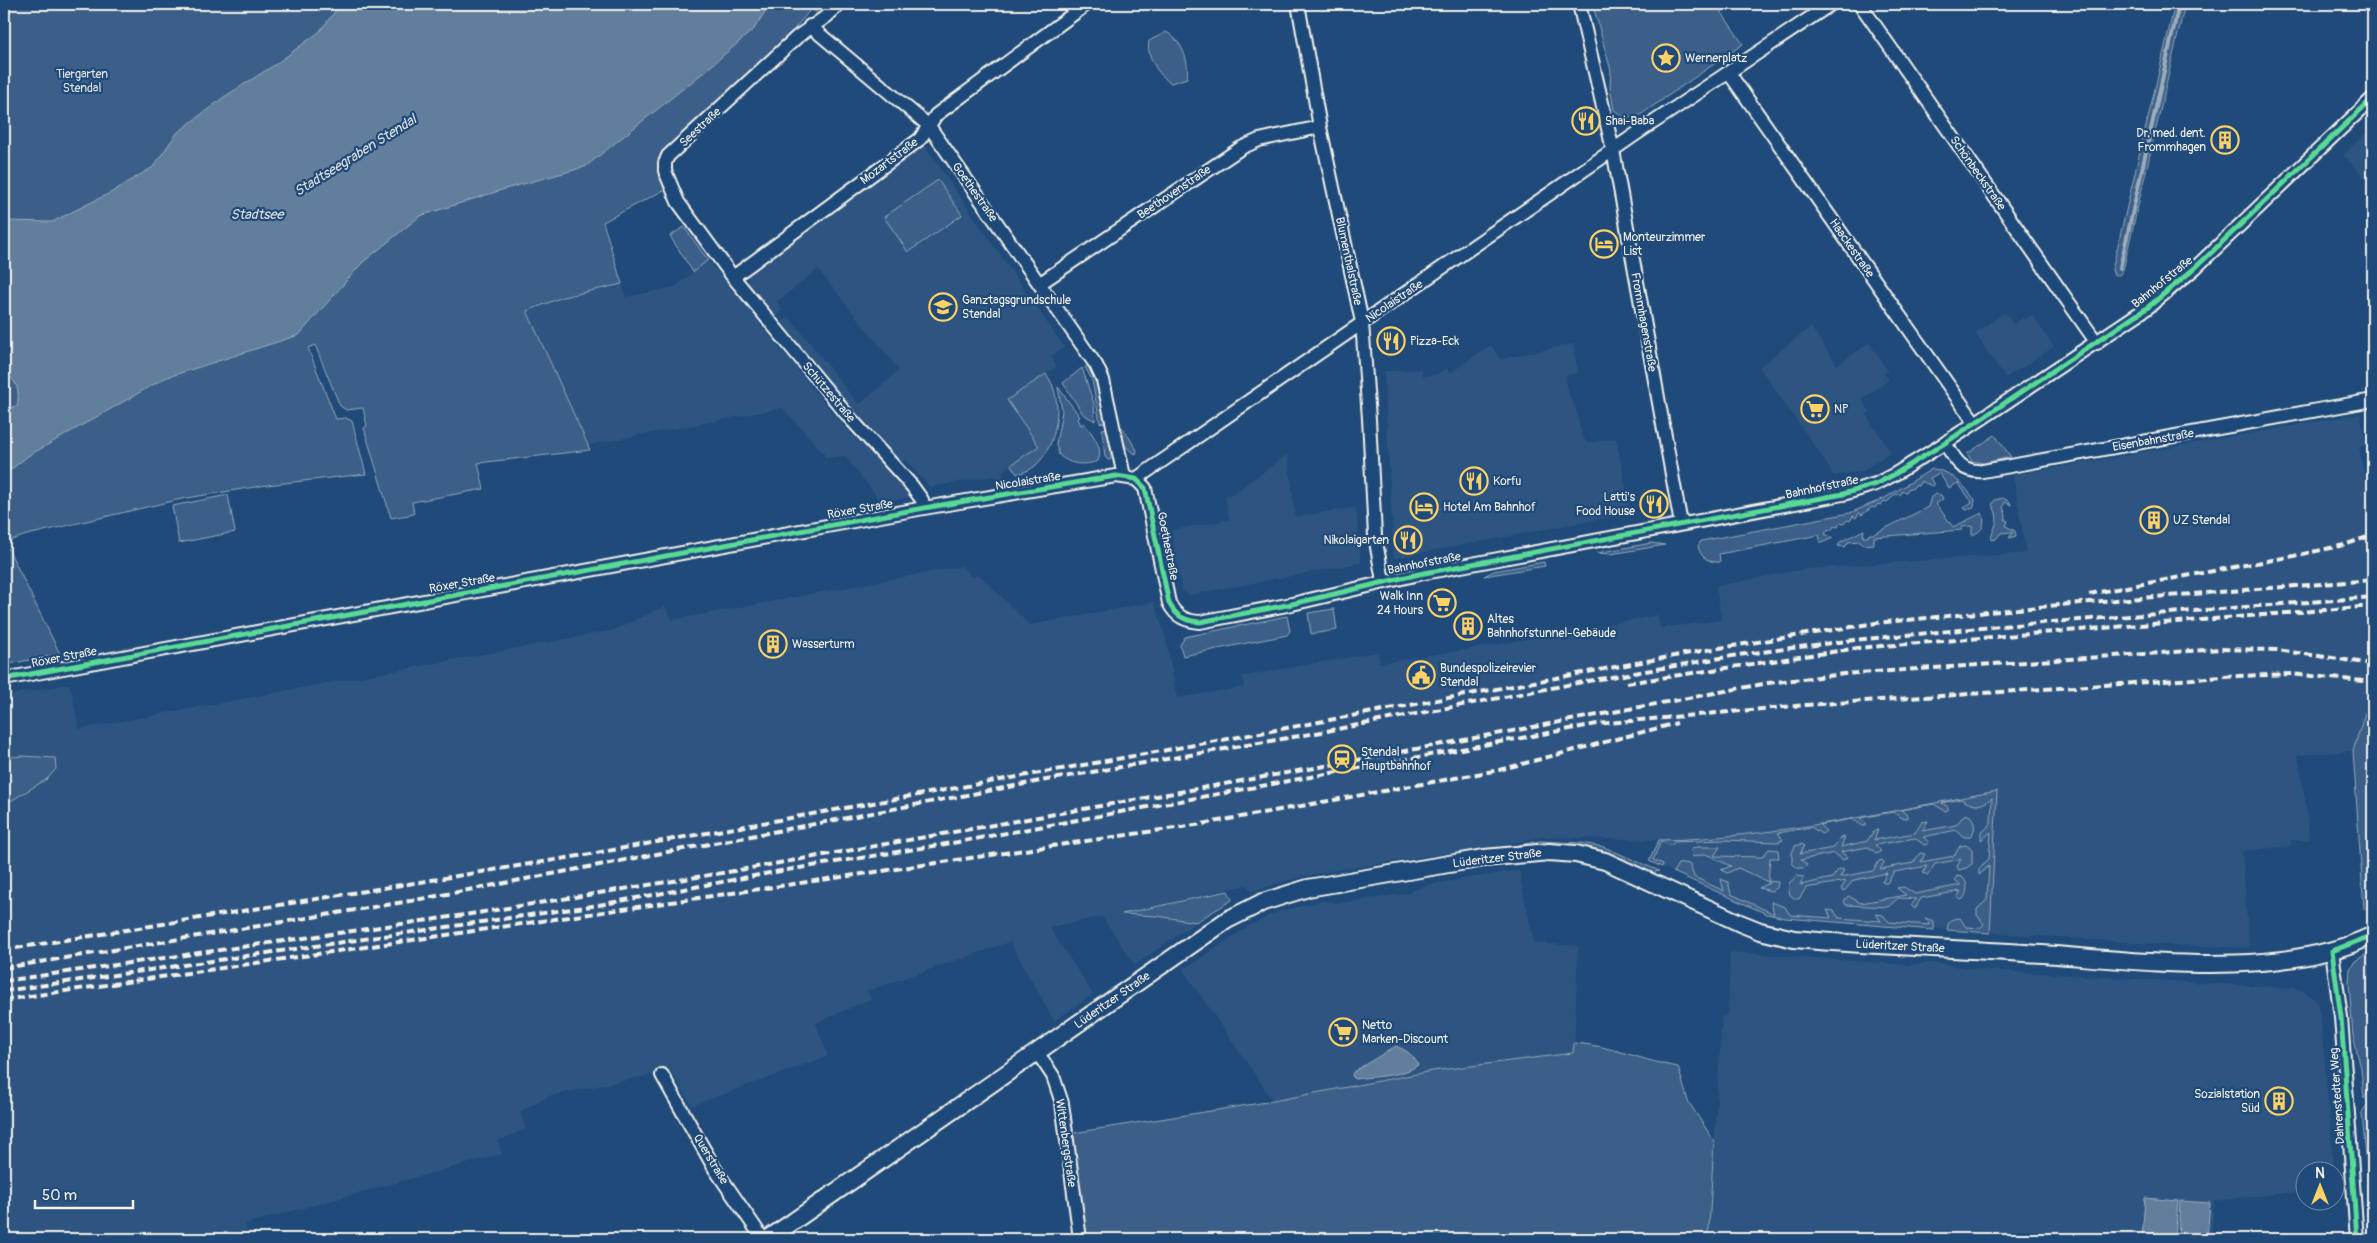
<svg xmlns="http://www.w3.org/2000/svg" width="2377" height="1243" font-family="Pangolin,sans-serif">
  <rect width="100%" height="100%" fill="#1f4a7a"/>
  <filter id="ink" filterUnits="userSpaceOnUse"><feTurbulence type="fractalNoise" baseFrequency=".02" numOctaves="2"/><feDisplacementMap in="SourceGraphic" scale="10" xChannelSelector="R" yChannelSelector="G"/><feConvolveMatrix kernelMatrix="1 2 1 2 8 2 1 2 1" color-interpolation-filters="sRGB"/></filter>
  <g filter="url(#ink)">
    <!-- built -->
    <path fill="#2d5581" d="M2370 129 2373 133V187L2343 155Z
      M923 143 1064 347 1051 356 1057 366 1046 374 1054 387 1056 400 1054 433 1049 447 1042 459 1029 471 1017 474 1010 465 1002 471 1004 479 999 480 994 476 930 487 905 460 900 464 861 425 778 325 789 317 859 405 899 370 818 269 777 302 783 310 772 318 748 285V276Z
      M708 260 834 415 912 497 881 502 845 456 825 458 824 454 783 408 588 445 527 311 563 297 622 284 626 297 675 287Z
      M2005 312 2013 324 2023 318 2025 319 2032 315 2054 347 2005 378 1975 333Z
      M1811 327 1837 365 1869 343 1888 371 1884 374 1889 380 1862 399 1870 412 1866 415 1891 452 1862 471 1834 476 1823 458 1759 367Z
      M1573 344 1578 373 1565 376 1569 395 1576 408 1582 436 1587 443 1616 438 1631 513 1394 558 1384 371 1422 369V376L1436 375 1446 368 1450 373 1491 345 1500 359Z
      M2360 414 2366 445 2359 447 2367 486 2373 485V712L2365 713 2353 751 2298 755 2307 812 2309 840H2291V846L2242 851 2249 948 2167 945 1785 918 1767 914 1649 861 1658 840 1541 837 1515 843 1325 872 1285 881 1252 892 1247 885 1125 913 1179 918 1196 922 1135 965 1102 917 1049 927 1093 994 1054 1021 1010 942 867 991 871 999 816 1023 828 1056 692 1106 671 1071 549 1096 520 1111 526 1129 498 1141 502 1154 245 1224 249 1239H4V696L70 684 79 729 614 630 665 606 672 620 962 566 972 577 979 575 1030 625 1154 602 1165 635 1177 698 1244 687 1243 676 1378 652 1380 663 1489 646 1658 615 1660 628 1721 620 1716 586 1805 569 2026 553 2013 475Z
      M1288 454 1295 517 1356 507 1361 563 1189 595 1182 590 1171 530 1229 520 1225 495 1238 493 1237 491Z
      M1519 870 1534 943 1578 946 1574 1053 1432 1071 1273 1101 1183 970 1247 927 1277 912 1322 901 1338 903 1411 893V891L1427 885Z
      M1730 952 1909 965 1931 963 1985 970 2294 988 2303 991 2313 998 2318 1006 2321 1020 2334 1170H2304V1191L2214 1201 2211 1239H1705L1709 1229 1722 1016 1728 1015Z"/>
    <!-- green -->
    <path fill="#3a5f88" stroke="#97a8b8" d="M4 4H831L820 15 811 9 782 44 661 155C653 171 666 177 664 190L603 222 622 284 563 297 527 311 590 450 478 463 484 489 412 502 414 514 391 518 364 428 367 426 363 408 346 410 340 406 315 345 308 348 336 419 346 418 352 421 366 474 267 485 181 499 27 535 5 542 60 654 4 665Z
      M1601 4H1716L1743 44 1636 118 1624 117 1614 110 1610 87 1611 71 1594 9Z
      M2175 4H2185L2123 270 2119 275H2114L2112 270Z
      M1166 32C1181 39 1190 61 1187 78L1171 83C1158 75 1146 56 1149 41Z
      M938 180 962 215 908 252 884 217Z
      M684 227 708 260 693 272 670 236Z
      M1088 365 1097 381 1108 421 1100 423 1092 380 1085 367Z
      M1082 368 1094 404 1095 421 1083 414 1063 383Z
      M1046 374C1065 398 1058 446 1035 466 1029 471 1023 472 1017 474L1011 465 1039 446 1007 400Z
      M1058 387 1080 417 1078 419 1081 425 1084 423C1092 434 1104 447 1098 461 1084 466 1070 465 1059 455L1056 444 1062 411Z
      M1119 426 1123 428 1137 450 1136 454C1126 451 1119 436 1119 426Z
      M1110 428 1111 459 1108 460 1105 457 1102 429Z
      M1995 435 2011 457 1983 463 1972 461 1967 454Z
      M1932 469C1950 470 1965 486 1975 500L1974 507 1966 510 1964 508 1972 502 1958 483 1949 488 1939 473 1930 478 1934 485 1932 486 1921 481 1918 486 1915 485 1912 489 1909 488 1906 492 1903 491 1900 495 1896 494 1887 502 1884 501 1881 505 1878 504 1875 508 1872 507 1862 515 1859 513 1856 518 1853 516 1850 521 1847 520 1844 524 1840 523 1838 527 1834 526 1831 531 1828 529 1825 534 1833 538 1821 543 1819 535 1719 554 1720 562C1709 563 1700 557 1698 546L1701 541 1850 513 1885 498Z
      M1936 494 1941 495 1943 499 1936 504 1953 527 1982 513C1986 523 1983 532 1972 535V526L1962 527V530L1874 537V544L1863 545 1859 541 1848 542 1845 547 1838 546 1840 542 1864 530 1863 537H1868L1869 534H1874L1928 507 1931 497Z
      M228 495 235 532 179 543 172 506Z
      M2003 498 2010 502 2011 505 2005 502 2003 507 2006 515 2005 520 2008 521 2006 526 2015 531 2016 536 2009 538 2013 532 2001 533 1996 539 1991 540C1992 526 2003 524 1992 504L1995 500Z
      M1651 543 1665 545 1611 554 1597 553Z
      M1544 562 1545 566 1484 576 1494 571Z
      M1334 609 1337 630 1311 634 1308 613Z
      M1287 616 1290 631 1287 635 1183 656 1180 645 1185 637Z
      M2373 712V904L2364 910 2353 751 2365 713Z
      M22 756 55 758 56 769 47 779 4 805V758Z
      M1997 791 1990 933 1947 930C1948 922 1951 918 1960 918L1966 927 1980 928 1984 924 1977 915V909L1987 900 1989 866 1979 875V868L1989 859 1991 832 1981 840V833L1991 824 1992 798C1980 807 1974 807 1961 799L1942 803 1948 807V810L1945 811 1934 804 1901 810 1907 815V818L1904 819 1893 812 1860 818 1866 823V826H1863L1852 819 1819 825 1826 831 1822 834 1811 827 1778 833 1783 840 1777 842 1723 840 1674 842 1671 846 1661 841 1653 860 1663 864 1662 867 1649 861 1659 840C1773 838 1885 812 1997 791Z
      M1965 814 1970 816C1976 822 1976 833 1969 837H1964L1956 830 1923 837 1929 842 1928 844 1924 845 1915 838 1875 845 1881 851 1877 854 1868 847 1841 852 1847 857 1843 860 1834 853 1801 860 1807 865 1804 868H1797L1792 863V853L1795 846 1802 844 1804 846 1800 854 1833 848 1840 838 1845 837 1841 847 1867 841 1874 831 1878 830 1874 840 1915 833 1922 822 1928 821 1922 831 1956 825Z
      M1540 841 1581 843 1604 847 1659 871 1652 873C1624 860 1598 846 1566 845 1551 844 1534 847 1519 845Z
      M1966 845 1972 850V864L1966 868 1959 870 1957 867 1961 859 1935 864 1928 875 1923 873 1927 866 1894 872 1887 883H1884L1882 882 1887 873 1854 880 1844 891 1841 889 1846 881 1806 888 1799 899C1789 899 1788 891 1789 883L1797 876 1804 877 1800 885 1832 878 1839 869 1844 870 1840 877 1873 871 1879 861 1882 860 1884 863 1880 869 1913 863 1920 853 1925 854 1921 862 1954 856 1960 846Z
      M1696 847H1720L1714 856 1762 857 1769 849 1778 850 1779 858H1770L1768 881 1778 882 1777 888 1771 891 1759 888 1770 883 1738 868 1727 873 1721 870 1731 866 1706 854 1692 857 1691 850Z
      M1686 863 1690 865 1694 877 1724 891 1721 879 1728 882 1731 894 1774 914 1771 902 1785 907 1790 915 1831 918 1827 910 1834 911 1839 918 1881 921 1876 914 1883 915 1889 922 1930 925 1925 918 1934 921V930L1785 918 1767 914 1673 872 1678 864Z
      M1957 876 1962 877C1969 883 1968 894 1962 900L1957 898 1961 891 1921 898 1915 909 1911 905 1917 899 1898 898 1888 907 1846 905 1844 901 1848 896 1861 903 1906 895 1897 888 1904 887 1915 894 1961 885 1955 880Z
      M1228 891 1232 900 1196 922 1157 916 1122 914Z
      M2373 950V1026C2369 1043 2375 1088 2364 1099L2361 1068 2353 1036 2349 983 2350 969 2355 961Z
      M1574 1043C1610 1045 1643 1061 1678 1067L1688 1101 1714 1141 1709 1229 1705 1239H1086L1073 1133 1273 1101 1432 1071 1573 1053Z
      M2373 1096V1179H2368L2362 1114C2363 1107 2371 1104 2373 1096Z"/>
    <!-- water -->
    <path fill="#627e9d" stroke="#9cacbb" d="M341 4H770L754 29 704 72 585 167 505 189 420 216 362 263 299 335 165 378 28 456 4 475V409L17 406C20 393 18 380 4 374V221L52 222 110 193 153 167 177 133 224 97 276 64 319 32Z
      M1396 1046C1407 1051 1413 1054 1418 1065 1402 1077 1375 1076 1355 1079L1352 1076 1353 1072Z
      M2145 1198 2178 1201 2175 1239H2142Z
      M2180 1201 2210 1203 2207 1239H2178Z"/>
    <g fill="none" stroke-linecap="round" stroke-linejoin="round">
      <!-- stream -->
      <path stroke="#9cacbb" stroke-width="4" d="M2120 268 2179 4"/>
      <!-- minor casing -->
      <g stroke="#f4f1e8" stroke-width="16">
        <path id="minor" d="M839 4 827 16 797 37 668 156 665 163V171L678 202 733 277 849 417 912 486 922 500 924 508
          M1298 4 1320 127 1362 322 1369 419 1375 536 1383 581
          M1579 4 1613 150 1681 524
          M1860 4 2097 343
          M810 26 929 126 1096 365 1103 380 1124 476
          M1729 73 1975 423
          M733 277 920 139 936 115 1087 4
          M1039 284 1241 148 1259 140 1320 127
          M1945 443C1955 459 1961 473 1983 471L2373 400
          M1136 479 1636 134 1831 4
          M4 679 924 508 1116 476 1136 479 1145 488 1169 603C1176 617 1186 621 1200 622L1292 604 1419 574 1843 494 1876 484 1895 474 1945 443 2147 308 2195 268 2373 98
          M2332 951 2341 1017 2357 1239
          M1037 1052 1053 1076 1062 1103 1080 1239
          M662 1075 715 1169 763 1239"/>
      </g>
      <!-- major casing -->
      <g stroke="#f4f1e8" stroke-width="20">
        <path id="major" d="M768 1239 1227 920 1263 902 1308 888 1484 858 1549 852 1576 854 1605 861 1740 923 1760 931 1794 939C1871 946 1948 948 2025 953 2130 959 2277 982 2373 935"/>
      </g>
      <!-- minor -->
      <use href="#minor" stroke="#1f4a7a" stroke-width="12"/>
      <!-- major -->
      <use href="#major" stroke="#1f4a7a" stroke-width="16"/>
      <!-- rail -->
      <path stroke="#f4f1e8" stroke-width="4" stroke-dasharray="8 4" stroke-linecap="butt" d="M2089 594 2294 556 2344 545 2373 535
        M1627 683 1858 648 2373 606
        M4 950 585 855 1222 740 1701 651 1876 623 2090 602 2373 580
        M4 968 410 901 1035 782 1316 733 1588 681 1738 655 1854 640 2002 626 2373 597
        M4 981 471 914 734 871 1320 767 1768 683 1844 674 2220 649 2277 650 2373 664
        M4 991 599 905 775 872 958 842 1597 724 1806 705 2238 676 2291 674 2373 682
        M4 1000 1202 824 1499 770 1677 723"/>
      <!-- cycleway casing -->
      <g stroke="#1f4a7a" stroke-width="8">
        <path id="cycleway" d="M4 679 924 508 1116 476 1136 479 1145 488 1169 603C1176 617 1186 621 1200 622L1292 604 1419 574 1843 494 1876 484 1895 474 1945 443 2147 308 2195 268 2373 98
          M2357 1239 2341 1017 2332 951 2373 935"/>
      </g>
      <!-- cycleway -->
      <use href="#cycleway" stroke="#5adb95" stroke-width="5"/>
    </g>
  </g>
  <!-- icons -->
  <defs>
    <g id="sight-ring" transform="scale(1.4375)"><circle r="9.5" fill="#1f4a7a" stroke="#ffd166" stroke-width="1.5"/><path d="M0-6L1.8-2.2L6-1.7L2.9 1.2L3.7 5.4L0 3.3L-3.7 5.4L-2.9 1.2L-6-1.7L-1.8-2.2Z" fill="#ffd166"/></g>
    <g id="restaurant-ring" transform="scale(1.4375)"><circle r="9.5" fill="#1f4a7a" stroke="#ffd166" stroke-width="1.5"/><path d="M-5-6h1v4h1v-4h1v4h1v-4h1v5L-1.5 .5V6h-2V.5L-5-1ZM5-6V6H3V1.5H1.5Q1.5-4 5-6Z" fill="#ffd166"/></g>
    <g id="building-ring" transform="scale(1.4375)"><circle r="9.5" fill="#1f4a7a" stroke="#ffd166" stroke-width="1.5"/><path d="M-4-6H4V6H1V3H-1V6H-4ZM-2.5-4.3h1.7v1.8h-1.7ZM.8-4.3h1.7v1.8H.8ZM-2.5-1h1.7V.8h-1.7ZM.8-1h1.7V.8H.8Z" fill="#ffd166"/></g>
    <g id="hotel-ring" transform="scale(1.4375)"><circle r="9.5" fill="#1f4a7a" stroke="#ffd166" stroke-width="1.5"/><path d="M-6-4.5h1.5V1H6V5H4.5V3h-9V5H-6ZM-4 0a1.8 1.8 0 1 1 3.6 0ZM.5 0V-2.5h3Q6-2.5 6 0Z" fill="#ffd166"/></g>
    <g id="school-ring" transform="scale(1.4375)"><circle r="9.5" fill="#1f4a7a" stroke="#ffd166" stroke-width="1.5"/><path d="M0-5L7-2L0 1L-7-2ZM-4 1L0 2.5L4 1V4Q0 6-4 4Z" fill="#ffd166"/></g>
    <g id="supermarket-ring" transform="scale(1.4375)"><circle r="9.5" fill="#1f4a7a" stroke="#ffd166" stroke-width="1.5"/><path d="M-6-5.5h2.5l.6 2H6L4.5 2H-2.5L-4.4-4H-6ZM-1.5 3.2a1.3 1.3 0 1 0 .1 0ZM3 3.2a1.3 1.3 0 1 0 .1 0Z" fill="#ffd166"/></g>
    <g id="civic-ring" transform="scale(1.4375)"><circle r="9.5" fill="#1f4a7a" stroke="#ffd166" stroke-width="1.5"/><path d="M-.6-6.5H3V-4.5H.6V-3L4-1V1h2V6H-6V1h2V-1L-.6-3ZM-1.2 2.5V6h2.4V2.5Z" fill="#ffd166"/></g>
    <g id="station-ring" transform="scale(1.4375)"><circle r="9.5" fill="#1f4a7a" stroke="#ffd166" stroke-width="1.5"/><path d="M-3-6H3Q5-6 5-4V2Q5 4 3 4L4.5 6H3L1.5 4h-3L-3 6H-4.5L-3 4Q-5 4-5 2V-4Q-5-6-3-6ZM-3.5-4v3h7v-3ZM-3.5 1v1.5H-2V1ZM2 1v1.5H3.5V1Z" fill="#ffd166"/></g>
  </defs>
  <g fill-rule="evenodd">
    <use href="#sight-ring" x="1666" y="58"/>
    <use href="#restaurant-ring" x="1586" y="121"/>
    <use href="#building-ring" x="2225" y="140"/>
    <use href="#hotel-ring" x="1604" y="244"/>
    <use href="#school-ring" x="943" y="307"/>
    <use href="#restaurant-ring" x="1391" y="341"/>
    <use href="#supermarket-ring" x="1815" y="409"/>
    <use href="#restaurant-ring" x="1474" y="481"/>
    <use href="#restaurant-ring" x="1654" y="504"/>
    <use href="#hotel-ring" x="1424" y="507"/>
    <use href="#building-ring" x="2154" y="520"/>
    <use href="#restaurant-ring" x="1408" y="540"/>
    <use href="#supermarket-ring" x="1442" y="603"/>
    <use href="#building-ring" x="1468" y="626"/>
    <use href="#building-ring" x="773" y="644"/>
    <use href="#civic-ring" x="1421" y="675"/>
    <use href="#station-ring" x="1342" y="759"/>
    <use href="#supermarket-ring" x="1343" y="1032"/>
    <use href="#building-ring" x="2279" y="1101"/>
  </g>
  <g text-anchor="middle" stroke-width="4.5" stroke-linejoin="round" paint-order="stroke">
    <!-- poi labels -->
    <g font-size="12" fill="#f4f1e8" stroke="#1f4a7a" text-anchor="start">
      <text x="1685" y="62">Wernerplatz</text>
      <text x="1605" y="125">Shai-Baba</text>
      <text x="2206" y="137" text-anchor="end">Dr. med. dent.<tspan x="2206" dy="14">Frommhagen</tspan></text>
      <text x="1623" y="241">Monteurzimmer<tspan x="1623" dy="14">List</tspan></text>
      <text x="962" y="304">Ganztagsgrundschule<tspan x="962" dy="14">Stendal</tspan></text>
      <text x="1410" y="345">Pizza-Eck</text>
      <text x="1834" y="413">NP</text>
      <text x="1493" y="485">Korfu</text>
      <text x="1635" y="501" text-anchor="end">Latti's<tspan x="1635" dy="14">Food House</tspan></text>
      <text x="1443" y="511">Hotel Am Bahnhof</text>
      <text x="2173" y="524">UZ Stendal</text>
      <text x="1389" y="544" text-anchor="end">Nikolaigarten</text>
      <text x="1423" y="600" text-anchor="end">Walk Inn<tspan x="1423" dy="14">24 Hours</tspan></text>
      <text x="1487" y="623">Altes<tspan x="1487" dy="14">Bahnhofstunnel-Gebäude</tspan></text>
      <text x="792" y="648">Wasserturm</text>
      <text x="1440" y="672">Bundespolizeirevier<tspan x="1440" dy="14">Stendal</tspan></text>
      <text x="1361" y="756">Stendal<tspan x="1361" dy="14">Hauptbahnhof</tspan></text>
      <text x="1362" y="1029">Netto<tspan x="1362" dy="14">Marken-Discount</tspan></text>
      <text x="2260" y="1098" text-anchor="end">Sozialstation<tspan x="2260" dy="14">Süd</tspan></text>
    </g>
    <!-- park labels -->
    <g font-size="12" fill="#e1e2de" stroke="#1f4a7a">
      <text x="82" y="78">Tiergarten<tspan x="82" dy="14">Stendal</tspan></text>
    </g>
    <!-- street labels -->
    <g font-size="12" fill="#f4f1e8" stroke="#1f4a7a">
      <text transform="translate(700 127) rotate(-43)" y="4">Seestraße</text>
      <text transform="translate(889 161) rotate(-37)" y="4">Mozartstraße</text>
      <text transform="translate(1978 173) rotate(55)" y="4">Schönbeckstraße</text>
      <text transform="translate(975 192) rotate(55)" y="4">Goethestraße</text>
      <text transform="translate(1174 192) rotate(-34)" y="4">Beethovenstraße</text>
      <text transform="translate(1852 248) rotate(55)" y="4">Haackestraße</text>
      <text transform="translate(1349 261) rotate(78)" y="4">Blumenthalstraße</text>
      <text transform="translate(2162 282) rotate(-39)" y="4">Bahnhofstraße</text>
      <text transform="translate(1394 301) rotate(-34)" y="4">Nicolaistraße</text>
      <text transform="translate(1644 322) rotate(80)" y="4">Frommhagenstraße</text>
      <text transform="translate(829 392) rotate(50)" y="4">Schützestraße</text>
      <text transform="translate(2153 440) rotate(-10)" y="4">Eisenbahnstraße</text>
      <text transform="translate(1028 481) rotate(-9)" y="4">Nicolaistraße</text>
      <text transform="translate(1822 487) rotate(-12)" y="4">Bahnhofstraße</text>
      <text transform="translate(860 509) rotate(-10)" y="4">Röxer Straße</text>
      <text transform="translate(1168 546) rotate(79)" y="4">Goethestraße</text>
      <text transform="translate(1424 563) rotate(-11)" y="4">Bahnhofstraße</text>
      <text transform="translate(462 583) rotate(-10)" y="4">Röxer Straße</text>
      <text transform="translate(64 657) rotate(-11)" y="4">Röxer Straße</text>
      <text transform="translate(1497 858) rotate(-7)" y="4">Lüderitzer Straße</text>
      <text transform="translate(1900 946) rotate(3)" y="4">Lüderitzer Straße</text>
      <text transform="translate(1112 1000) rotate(-35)" y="4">Lüderitzer Straße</text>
      <text transform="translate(2337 1096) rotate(-94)" y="4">Dahrenstedter Weg</text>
      <text transform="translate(1066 1143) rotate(82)" y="4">Wittenbergstraße</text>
      <text transform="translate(711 1159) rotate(59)" y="4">Querstraße</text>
    </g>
    <!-- water labels -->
    <g font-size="14" font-style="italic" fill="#dee0dd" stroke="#1f4a7a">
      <text transform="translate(355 155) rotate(-32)" y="5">Stadtseegraben Stendal</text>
      <text x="257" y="219">Stadtsee</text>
    </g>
  </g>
  <!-- margin -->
  <rect width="2377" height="1243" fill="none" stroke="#1f4a7a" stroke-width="20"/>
  <rect x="10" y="10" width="2357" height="1223" fill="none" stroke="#f4f1e8" stroke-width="2" filter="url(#ink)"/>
  <!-- north arrow -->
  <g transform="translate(2320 1186)"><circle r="24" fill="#1f4a7a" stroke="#748da6"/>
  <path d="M0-4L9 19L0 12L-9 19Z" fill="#ffd166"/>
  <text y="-8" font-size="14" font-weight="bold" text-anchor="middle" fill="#f4f1e8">N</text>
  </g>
  <!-- scale -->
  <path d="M35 1200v8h98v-8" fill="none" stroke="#f4f1e8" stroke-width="2.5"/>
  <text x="42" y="1200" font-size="15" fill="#f4f1e8" stroke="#1f4a7a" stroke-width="4" paint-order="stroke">50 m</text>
</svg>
